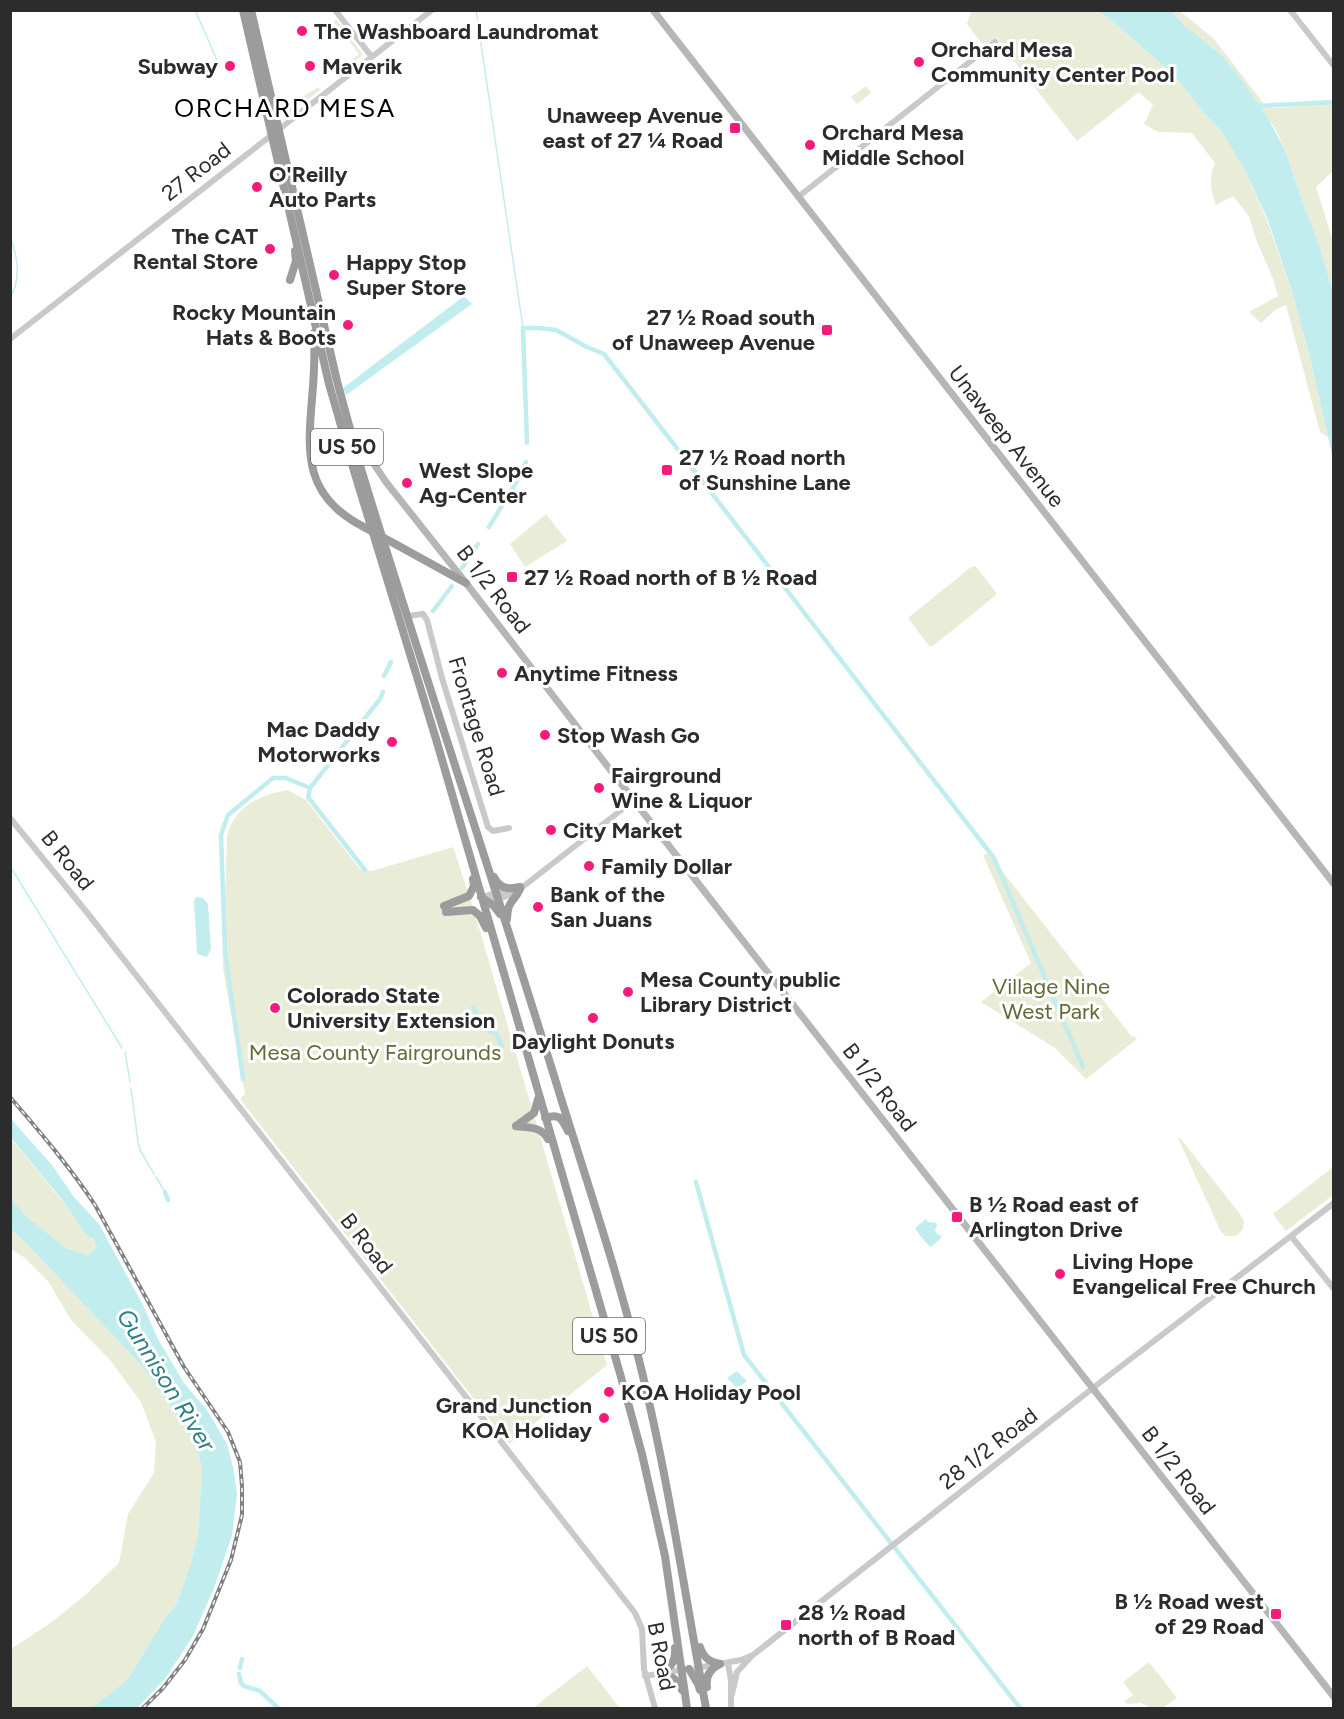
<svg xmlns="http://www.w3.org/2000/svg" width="1344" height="1719" font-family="Figtree,sans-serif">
  <rect width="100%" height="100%" fill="#fff"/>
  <!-- green -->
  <path fill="#e9ecd7" d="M970 11H1097L1109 18 1173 74 1206 115 1221 131 1243 167 1266 218 1292 291 1309 354 1328 437 1320 432 1286 305 1275 310 1261 323 1249 312 1278 296 1273 279 1256 239 1249 216 1233 196 1216 205C1210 190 1209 177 1215 163L1192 133 1158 132 1144 124 1153 105 1139 92 1077 141 996 38 984 46 967 24 971 12Z
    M1171 11H1180L1214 39 1267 108 1291 107 1333 100V171L1316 187 1333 241V292L1320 248 1294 178 1287 154 1275 128 1256 101Z
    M336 19 364 56 362 55 341 73 340 70 359 54 334 22Z
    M866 86 871 93 857 104 851 97Z
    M318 87 320 90 285 117 283 116V113H288C292 100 308 95 318 87Z
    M546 514 567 541 525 567 510 544Z
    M975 566 996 592V595L933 646H929L908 618 971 567Z
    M287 790 305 799 360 869 372 871 453 847 475 914 607 1365 509 1444 240 1099 245 1094 223 968 227 837C233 807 260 795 287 790Z
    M988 853 1132 1037 1134 1036 1137 1039 1086 1079 1055 1048 981 1002 1031 963 983 855Z
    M10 1138C34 1166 58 1195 80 1225 86 1233 93 1238 97 1247L88 1255 66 1248 27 1217 11 1199Z
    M1178 1138H1180L1240 1214 1244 1221 1243 1229 1236 1236H1226L1221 1232Z
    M1333 1167V1195L1286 1231 1273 1214Z
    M10 1230 25 1242 142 1366 180 1420 196 1447 202 1468 198 1534 190 1566 176 1605 165 1618 127 1680 91 1708H11V1649L49 1624 83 1597 119 1563 128 1514 154 1473 156 1442 141 1402 110 1360 71 1320 48 1281 25 1258 11 1249Z
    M1149 1662 1177 1698 1163 1708H1151L1141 1703 1129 1704 1124 1702 1133 1695 1123 1682Z
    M587 1666 620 1708H533Z"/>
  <!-- water -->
  <path fill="#c1edee" d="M1097 11H1171L1185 26 1220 54 1240 78 1267 116 1287 154 1294 178 1320 248 1333 292V459L1309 354 1292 291 1267 218 1243 167 1221 131 1206 115 1173 74 1109 18Z
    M464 296 472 304 346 395 343 388Z
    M196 897 203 898 208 904 210 935 211 949 207 957 197 954 194 901Z
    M11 1119 52 1165 74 1197 99 1224 144 1307 158 1339 184 1383 207 1410 227 1444 234 1471 237 1495 232 1536 214 1588 193 1636 165 1679 137 1708H91L127 1680 165 1618 176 1605 190 1566 198 1534 202 1468 196 1447 180 1420 142 1366 25 1242 11 1230V1199L27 1217 66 1248 88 1255 97 1247 93 1239 86 1234 59 1196 11 1138Z
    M926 1219 928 1222 936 1223 937 1225 935 1230 937 1234 942 1236 939 1240 931 1247C928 1246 917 1232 915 1228Z
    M737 1371 747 1381 737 1388 727 1378Z"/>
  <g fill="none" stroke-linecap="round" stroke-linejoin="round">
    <!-- stream -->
    <path stroke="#c1edee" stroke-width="1.5" d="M195 10 220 67
      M476 10 523 328
      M10 236C17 254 22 280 10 297
      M10 866 122 1048
      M125 1052 130 1082
      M131 1088 138 1142 140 1150 154 1174
      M156 1177 165 1192"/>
    <!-- canal -->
    <path stroke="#c1edee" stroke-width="4.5" d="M1257 106 1334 102
      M527 443 523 328H539L556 330 587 347 604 354 994 858 1083 1067
      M489 527 517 481 526 462
      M462 568 478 544
      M433 611 452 586
      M384 676 391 662
      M365 870 308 797 310 788 380 699 383 692
      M473 1007 484 1029 496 1034 502 1046
      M243 1079 225 952 221 835 228 815 273 778H286L310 788
      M696 1182 744 1355 1020 1708
      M165 1192 168 1200
      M240 1668 242 1659
      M239 1674 241 1683 244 1686 260 1691 278 1708"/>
    <!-- tertiary -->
    <path stroke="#c9c9c9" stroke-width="6" d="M335 10 372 57
      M1290 10 1334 66
      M798 197 995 42
      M10 339 432 10
      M407 616 423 614 427 620 442 678 488 827 493 831 509 828
      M10 818 89 915 635 1613 642 1629 644 1669 655 1708
      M481 897 510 890
      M485 903 513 894 520 889 634 800
      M1291 1236 1334 1289
      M728 1663 731 1681V1708
      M696 1668 741 1660 753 1655 1107 1377 1334 1203
      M645 1676 686 1669
      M732 1694 737 1672 750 1658"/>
    <!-- secondary -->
    <path stroke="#b6b6b6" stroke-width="7" d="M653 10 1334 884
      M359 439 368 455 386 482 466 583 683 864 1334 1697"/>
    <!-- trunk -->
    <path stroke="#9c9c9c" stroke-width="8" d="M243 10 329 384 354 471 436 739 621 1377 642 1454 665 1556 687 1708
      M251 10 337 381 361 469C425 678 495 884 559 1092 588 1185 619 1277 642 1372 669 1483 685 1596 706 1708
      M290 280 296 261 295 251
      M314 333C315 355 314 377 312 399 307 455 305 496 362 526
      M397 545 466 583
      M494 877C499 888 508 890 520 887
      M481 897 494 906 500 914
      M444 906 469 896 474 886 473 879
      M446 912 473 910 480 916 486 928
      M507 919C508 899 513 904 520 889
      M545 1118C560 1113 561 1118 568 1131
      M516 1126C529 1128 541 1126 548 1139
      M516 1126 534 1113 538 1099
      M700 1647C703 1657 709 1662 720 1664
      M689 1669 698 1684 700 1690
      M658 1674C670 1668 676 1663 675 1648
      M659 1674C671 1676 677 1678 682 1690
      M707 1687C705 1676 710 1669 720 1664"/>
    <!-- rail casing -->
    <g stroke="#818181" stroke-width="4">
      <path id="rail" d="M10 1097C40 1132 70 1167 95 1205L184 1367 228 1432 240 1462 242 1486V1515L231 1560 203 1629 185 1660 163 1688 143 1708"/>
    </g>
    <!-- rail -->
    <use href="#rail" stroke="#fff" stroke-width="1.5" stroke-dasharray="4.5" stroke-linecap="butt"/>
    <!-- trunk-bridge -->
    <path stroke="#9c9c9c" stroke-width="8" d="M362 526 397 545"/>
  </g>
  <!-- markers -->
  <g fill="#f61b7b" stroke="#fff" stroke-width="2">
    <circle cx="302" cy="31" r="6"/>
    <circle cx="919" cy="62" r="6"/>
    <circle cx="230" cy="66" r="6"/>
    <circle cx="310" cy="66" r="6"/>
    <rect x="729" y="122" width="12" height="12" rx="3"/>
    <circle cx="810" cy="145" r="6"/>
    <circle cx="257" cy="187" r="6"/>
    <circle cx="270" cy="249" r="6"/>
    <circle cx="334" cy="275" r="6"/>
    <circle cx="348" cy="325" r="6"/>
    <rect x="821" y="324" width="12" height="12" rx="3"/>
    <rect x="661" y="464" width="12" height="12" rx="3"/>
    <circle cx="407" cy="483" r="6"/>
    <rect x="506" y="571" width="12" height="12" rx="3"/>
    <circle cx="502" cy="673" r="6"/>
    <circle cx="545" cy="735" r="6"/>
    <circle cx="392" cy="742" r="6"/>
    <circle cx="599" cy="788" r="6"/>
    <circle cx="551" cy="830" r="6"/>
    <circle cx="589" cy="866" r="6"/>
    <circle cx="538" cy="907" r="6"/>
    <circle cx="628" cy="992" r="6"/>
    <circle cx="275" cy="1008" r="6"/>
    <circle cx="593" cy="1018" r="6"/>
    <rect x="951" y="1211" width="12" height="12" rx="3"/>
    <circle cx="1060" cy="1274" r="6"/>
    <circle cx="609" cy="1392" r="6"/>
    <circle cx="604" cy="1418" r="6"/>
    <rect x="1270" y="1608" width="12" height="12" rx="3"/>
    <rect x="780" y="1619" width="12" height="12" rx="3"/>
  </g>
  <g text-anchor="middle" stroke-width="6" stroke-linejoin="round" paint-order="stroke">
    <!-- shield labels -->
    <g fill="#fff" stroke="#6b6b6b" stroke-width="1.5">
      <rect x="311" y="429" width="72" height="36" rx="4.5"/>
      <rect x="573" y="1318" width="72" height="36" rx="4.5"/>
    </g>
    <g font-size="21" font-weight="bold" fill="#2c2c2c">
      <text x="347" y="454">US 50</text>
      <text x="609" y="1343">US 50</text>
    </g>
    <!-- poi labels -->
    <g font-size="22" font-weight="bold" fill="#2c2c2c" stroke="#fff" text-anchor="start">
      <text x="314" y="39">The Washboard Laundromat</text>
      <text x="931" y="57">Orchard Mesa<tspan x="931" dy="25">Community Center Pool</tspan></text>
      <text x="218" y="74" text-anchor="end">Subway</text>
      <text x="322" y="74">Maverik</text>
      <text x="723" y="123" text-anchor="end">Unaweep Avenue<tspan x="723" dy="25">east of 27 ¼ Road</tspan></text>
      <text x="822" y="140">Orchard Mesa<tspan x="822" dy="25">Middle School</tspan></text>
      <text x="269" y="182">O'Reilly<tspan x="269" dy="25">Auto Parts</tspan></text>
      <text x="258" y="244" text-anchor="end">The CAT<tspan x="258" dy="25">Rental Store</tspan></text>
      <text x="346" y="270">Happy Stop<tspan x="346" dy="25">Super Store</tspan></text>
      <text x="336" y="320" text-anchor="end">Rocky Mountain<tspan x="336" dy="25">Hats &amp; Boots</tspan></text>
      <text x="815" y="325" text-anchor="end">27 ½ Road south<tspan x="815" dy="25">of Unaweep Avenue</tspan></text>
      <text x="679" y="465">27 ½ Road north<tspan x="679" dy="25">of Sunshine Lane</tspan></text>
      <text x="419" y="478">West Slope<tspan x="419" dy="25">Ag-Center</tspan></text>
      <text x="524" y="585">27 ½ Road north of B ½ Road</text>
      <text x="514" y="681">Anytime Fitness</text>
      <text x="380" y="737" text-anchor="end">Mac Daddy<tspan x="380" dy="25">Motorworks</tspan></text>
      <text x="557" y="743">Stop Wash Go</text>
      <text x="611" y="783">Fairground<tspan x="611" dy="25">Wine &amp; Liquor</tspan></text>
      <text x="563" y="838">City Market</text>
      <text x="601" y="874">Family Dollar</text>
      <text x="550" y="902">Bank of the<tspan x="550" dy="25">San Juans</tspan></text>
      <text x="640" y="987">Mesa County public<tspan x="640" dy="25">Library District</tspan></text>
      <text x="287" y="1003">Colorado State<tspan x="287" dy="25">University Extension</tspan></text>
      <text x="593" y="1049" text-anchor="middle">Daylight Donuts</text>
      <text x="969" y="1212">B ½ Road east of<tspan x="969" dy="25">Arlington Drive</tspan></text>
      <text x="1072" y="1269">Living Hope<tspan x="1072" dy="25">Evangelical Free Church</tspan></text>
      <text x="621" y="1400">KOA Holiday Pool</text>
      <text x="592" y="1413" text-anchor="end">Grand Junction<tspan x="592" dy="25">KOA Holiday</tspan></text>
      <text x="1264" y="1609" text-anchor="end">B ½ Road west<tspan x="1264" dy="25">of 29 Road</tspan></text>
      <text x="798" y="1620">28 ½ Road<tspan x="798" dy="25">north of B Road</tspan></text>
    </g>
    <!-- street labels -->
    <g font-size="22" fill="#2c2c2c" stroke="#fff">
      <text transform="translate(196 171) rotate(-38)" y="8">27 Road</text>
      <text transform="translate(1007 436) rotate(52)" y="8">Unaweep Avenue</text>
      <text transform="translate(494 589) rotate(52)" y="8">B 1/2 Road</text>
      <text transform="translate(477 726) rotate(73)" y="8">Frontage Road</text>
      <text transform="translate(68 860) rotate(51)" y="8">B Road</text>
      <text transform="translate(880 1087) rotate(52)" y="8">B 1/2 Road</text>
      <text transform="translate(367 1243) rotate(52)" y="8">B Road</text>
      <text transform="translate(988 1448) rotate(-38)" y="8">28 1/2 Road</text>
      <text transform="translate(1179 1470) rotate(52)" y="8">B 1/2 Road</text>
      <text transform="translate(662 1656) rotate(79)" y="8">B Road</text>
    </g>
    <!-- park labels -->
    <g font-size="22" fill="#626b36" stroke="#fff">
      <text x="1051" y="994">Village Nine<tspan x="1051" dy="25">West Park</tspan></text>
      <text x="375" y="1060">Mesa County Fairgrounds</text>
    </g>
    <!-- water labels -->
    <g font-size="24" font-style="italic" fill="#2e7f81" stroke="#fff">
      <text transform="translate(166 1380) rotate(58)" y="8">Gunnison River</text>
    </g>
    <!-- quarter labels -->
    <g font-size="26" letter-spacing="1.5" fill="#000" stroke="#fff">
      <text x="285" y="117">ORCHARD MESA</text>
    </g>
  </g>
  <!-- border -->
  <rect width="1344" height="1719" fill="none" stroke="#2c2c2c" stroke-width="24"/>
</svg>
